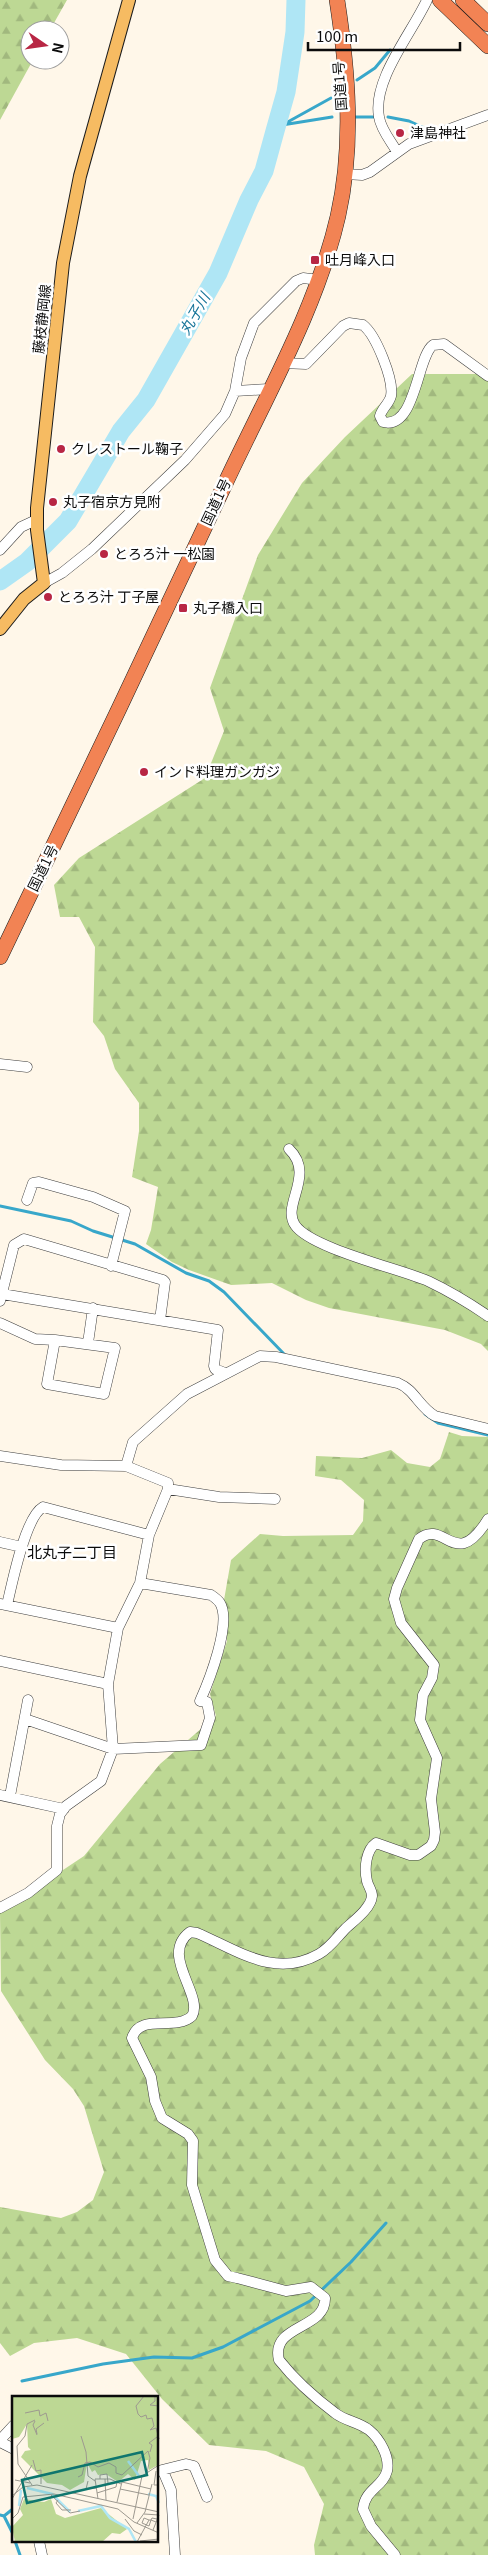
<svg xmlns="http://www.w3.org/2000/svg" width="488" height="2555" font-family="Georgia,'Noto Sans JP',serif">
  <defs>
    <pattern id="forest-firs" width="22" height="20" patternUnits="userSpaceOnUse" patternTransform="scale(1.25)"><rect width="22" height="20" fill="#bdd894"/><path d="M5 1l3.5 6h-7zM16 11l3.5 6h-7z" fill="#a1b87e"/></pattern>
  </defs>
  <rect width="100%" height="100%" fill="#fff7e9"/>
  <!-- forest -->
  <path fill="url(#forest-firs)" d="M0 0H67L50 30H30V60H33L0 120Z
    M412 374H488V1351L481 1344 445 1330 329 1308 306 1300 272 1283 231 1285 189 1270 172 1262 146 1244 151 1230 158 1187 132 1177 139 1131V1103L115 1069 104 1036 93 1022 95 947 79 917H60L54 885 79 858 205 778 224 731 210 688 258 555 302 483 345 437Z
    M449 1432 462 1436 488 1437V2555H315L314 2545 324 2504 304 2467 266 2451 209 2445 162 2399 126 2354 77 2338 34 2343 10 2356 0 2343V2207L61 2218 77 2212 93 2200 104 2172 84 2106 73 2089 45 2060 1 1991 0 1912 84 1856 160 1764 216 1716 210 1694 227 1641 224 1600 231 1560 260 1534 283 1536 353 1535 363 1521 364 1500 341 1480 315 1476 316 1456 362 1458 391 1450 407 1463 430 1467 440 1459Z"/>
  <g fill="none" stroke-linecap="round" stroke-linejoin="round">
    <!-- stream -->
    <path stroke="#38a7ca" stroke-width="3" d="M357 80 375 68 390 50
      M355 117H373
      M388 117 409 121 429 130
      M284 124 331 98
      M275 131 282 125 332 117
      M0 1206 71 1221 93 1231 135 1244 186 1273 209 1281 224 1292 286 1356
      M425 1414 438 1423 488 1435
      M22 2381 103 2364 154 2357 192 2358 223 2347 310 2301 351 2262 386 2223
      M0 2515 4 2516 14 2536
      M4 2516 14 2508
      M15 2541 20 2555"/>
    <!-- river -->
    <path stroke="#afe6f5" stroke-width="19" d="M0 581 27 562 68 521 121 431 146 400 218 273 249 200 264 171 275 131 286 92 295 32 296 0"/>
    <!-- minor casing -->
    <g stroke="#3e3e3e" stroke-width="11">
      <path id="minor" d="M397 152C391 141 381 130 379 117 372 80 412 33 427 0
        M345 174 362 175 370 172 409 144 488 115
        M282 363 306 364 343 326 349 323 363 325C376 335 394 380 391 396 389 404 382 408 380 416L383 422C416 430 417 356 433 345L444 344 488 376
        M235 391 269 389
        M0 550 21 527 36 520
        M44 583 62 573 92 549 185 460 225 414 235 391 241 358 254 323 296 281 303 278 319 280
        M0 1064 27 1067
        M289 1149C316 1175 281 1205 295 1225 310 1248 400 1269 428 1281 449 1291 469 1303 488 1316
        M27 1200 33 1183 39 1182 93 1197 125 1211 111 1266
        M2 1294 218 1330 214 1366 215 1369 225 1373
        M0 1301 14 1245 24 1239 163 1280 165 1282 160 1320
        M0 1323 35 1339 55 1340
        M55 1340 115 1348 104 1394 47 1384Z
        M88 1343 93 1308
        M0 1456 61 1465 126 1466 168 1483V1489L149 1535 140 1583 118 1628 108 1684 113 1749 101 1781 66 1806 60 1814 57 1826V1870L28 1893 0 1908
        M126 1466 133 1442 187 1394 260 1356 276 1357 398 1383C415 1390 419 1407 435 1416L488 1429
        M168 1489 219 1497 275 1499
        M0 1542 22 1547
        M0 1604 118 1628
        M7 1605C12 1584 25 1517 43 1507L149 1535
        M0 1661 108 1684
        M25 1719 113 1749 201 1745 210 1718 207 1702 200 1701C209 1681 232 1623 220 1603 218 1600 214 1597 211 1595L140 1583
        M0 1795 64 1809
        M10 1796 28 1700
        M0 2440 14 2425
        M0 2442 14 2449
        M158 2471 186 2464 194 2466 207 2497
        M163 2471 171 2490 175 2555
        M39 2541 42 2555
        M395 2555 371 2526 363 2509C365 2489 383 2487 387 2471 390 2457 380 2439 369 2430 359 2422 345 2421 335 2413 315 2398 294 2379 279 2360 270 2324 326 2330 325 2298L311 2287 286 2291 237 2278 228 2276 215 2260 192 2185 193 2141 188 2134 162 2118 155 2101 151 2077 132 2038C140 2012 175 2032 192 2016 204 1995 159 1955 190 1932L197 1933C237 1950 275 1979 319 1954 330 1948 337 1937 346 1928 355 1920 371 1908 372 1896 372 1890 368 1886 367 1881 364 1868 366 1850 376 1843L410 1855H418L431 1846 434 1840 435 1832 431 1799 437 1758 420 1720 423 1695 432 1678 434 1665 401 1623 394 1599 397 1588 419 1539C445 1518 455 1573 488 1519"/>
    </g>
    <!-- major casing -->
    <g stroke="#1c1c1c" stroke-width="14">
      <path id="major" d="M0 629 24 599 44 583 37 530V508L63 263 80 176 129 0"/>
    </g>
    <!-- highway casing -->
    <g stroke="#1c1c1c" stroke-width="16">
      <path id="highway" d="M440 0 488 46
        M463 0 488 24
        M0 957C76 800 151 642 225 484 265 398 317 308 338 216 354 145 348 72 337 0"/>
    </g>
    <!-- minor -->
    <use href="#minor" stroke="#fff" stroke-width="10"/>
    <!-- major -->
    <use href="#major" stroke="#f6bb62" stroke-width="12"/>
    <!-- highway -->
    <use href="#highway" stroke="#f28354" stroke-width="15"/>
  </g>
  <!-- markers -->
  <g fill="#b82644" stroke="#fff" stroke-width="2">
    <circle cx="400" cy="133" r="5"/>
    <rect x="310" y="255" width="10" height="10" rx="2.5"/>
    <circle cx="61" cy="449" r="5"/>
    <circle cx="53" cy="502" r="5"/>
    <circle cx="104" cy="554" r="5"/>
    <circle cx="48" cy="597" r="5"/>
    <rect x="178" y="603" width="10" height="10" rx="2.5"/>
    <circle cx="144" cy="772" r="5"/>
  </g>
  <g text-anchor="middle" stroke-width="5" stroke-linejoin="round" paint-order="stroke">
    <!-- street labels -->
    <g font-size="14" fill="#0b0b0b" stroke="#fff">
      <text transform="translate(340 86) rotate(-94)" y="5">国道1号</text>
      <text transform="translate(42 319) rotate(-84)" y="5">藤枝静岡線</text>
      <text transform="translate(216 502) rotate(-65)" y="5">国道1号</text>
      <text transform="translate(43 868) rotate(-64)" y="5">国道1号</text>
    </g>
    <!-- poi labels -->
    <g font-size="14" fill="#0b0b0b" stroke="#fff" text-anchor="start">
      <text x="410" y="138">津島神社</text>
      <text x="325" y="265">吐月峰入口</text>
      <text x="71" y="454">クレストール鞠子</text>
      <text x="63" y="507">丸子宿京方見附</text>
      <text x="114" y="559">とろろ汁 一松園</text>
      <text x="58" y="602">とろろ汁 丁子屋</text>
      <text x="193" y="613">丸子橋入口</text>
      <text x="154" y="777">インド料理ガンガジ</text>
    </g>
    <!-- water labels -->
    <g font-size="15" font-style="italic" fill="#187599" stroke="#fff">
      <text transform="translate(195 314) rotate(-60)" y="5">丸子川</text>
    </g>
    <!-- neighbourhood labels -->
    <g font-size="15" fill="#0b0b0b" stroke="#fff">
      <text x="72" y="1558">北丸子二丁目</text>
    </g>
  </g>
  <!-- overview -->
  <g transform="translate(12 2396)">
    <rect width="146" height="146" fill="#fff7e9"/>
    <path d="M0 0H146V69L137 74 136 64 129 65 123 84 116 78 106 86 94 78 86 79 83 74 80 76 75 67 72 86 58 94 50 89 35 87 9 61 13 55 19 54 16 51 15 28 7 41 0 43ZM12 103 32 106 39 103 44 118 53 122 89 112 115 133 108 138 100 137 90 146H3L0 131 11 119 8 113Z" fill="#bdd894"/>
    <path fill="none" stroke="#afe6f5" stroke-width="2.5" d="M116 65 127 80M15 92 40 98 58 116M136 98 144 100 147 107M7 110 9 94M66 115 89 110 98 122 117 133 124 146"/>
    <path fill="none" stroke="#9d9990" stroke-width="1" d="M132 0 124 10 126 18 129 21 134 19 135 23 140 22 142 30 138 34 144 32 147 43M143 0V5L138 9 147 10M13 17 27 14 28 20 34 17 36 25M23 25 21 29 25 39M25 38 24 33 32 27M69 40 74 56M74 56 76 80 83 85M138 56 140 49 137 47 145 41M21 64 24 75 29 74V88M144 75 142 89H147M66 81 70 79 73 67 78 66 86 71 97 67 104 71V77L110 79 136 55 138 62 135 77M88 83V79L95 78 96 87M93 83 94 104M3 84 18 87M76 85 74 93 84 92M20 89 6 68 5 50 13 40 15 28 23 24M108 93 137 99M85 97 104 91 105 86M39 99 58 117 68 115M0 100 11 91 25 89 147 116M0 103 20 69M86 103 83 83H98L109 88M46 104 44 107 50 114H59M105 106 110 86 139 93M132 118 147 119M0 123 6 117 11 101 42 98 106 113 122 126 147 137M113 123 122 135 130 139M121 123 130 80 147 69M144 126 139 124H137L132 122 130 127 137 130 139 124 140 122 145 123M125 127 133 116 140 88M141 134 147 119M128 145 147 143M125 146 137 124"/>
    <path fill="#0f766e" fill-opacity="0.15" stroke="#0f766e" stroke-width="2.5" d="M130 56 135 79 15 107 10 84Z"/>
    <rect width="146" height="146" fill="none" stroke="#0b0b0b" stroke-width="2.5"/>
  </g>
  <!-- north arrow -->
  <g transform="translate(45 45) rotate(103)"><circle r="24" fill="#ffffff" stroke="#9d9d9d"/>
  <path d="M0-4L9 19L0 12L-9 19Z" fill="#b82644"/>
  <text y="-8" font-size="14" font-weight="bold" text-anchor="middle" fill="#0b0b0b">N</text>
  </g>
  <!-- scale -->
  <path d="M308 42v8h152v-8" fill="none" stroke="#0b0b0b" stroke-width="2.5"/>
  <text x="316" y="42" font-size="15" fill="#0b0b0b" stroke="#ffffff" stroke-width="4" paint-order="stroke">100 m</text>
</svg>
